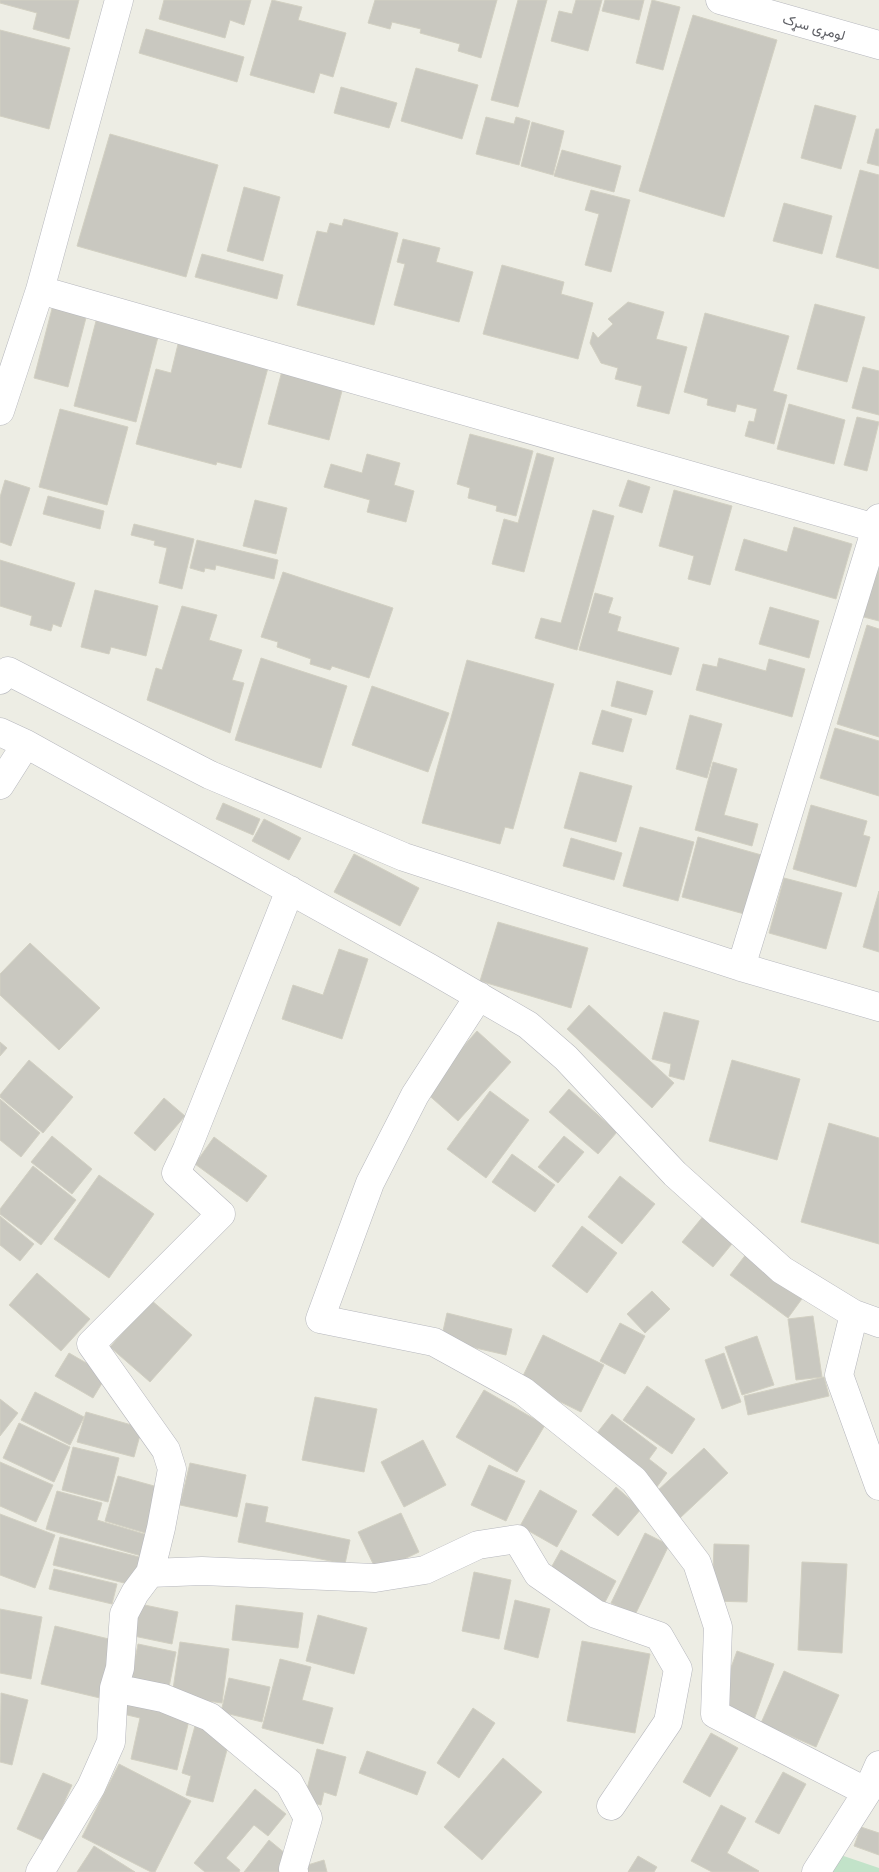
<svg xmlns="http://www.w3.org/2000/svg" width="879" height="1872" font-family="Helvetica,Vazirmatn,sans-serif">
  <rect width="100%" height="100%" fill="#edede4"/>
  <!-- green -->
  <path fill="#c2e3c9" d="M820 1848 879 1868V1872H806Z"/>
  <!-- building -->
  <path fill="#c9c8c0" stroke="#d2d0c2" d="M0 0H79L69 39 33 29 37 13 0 3Z
    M164 0H251L244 25 230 20 225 38 159 19Z
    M272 0 302 7 298 20 346 33 333 77 320 73 314 93 250 75Z
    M375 0H497L481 58 458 51 460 44 420 33 421 29 392 22 390 29 368 23Z
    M518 0H547L518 107 491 100Z
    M576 0H602L588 51 551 41 559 11 572 14Z
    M605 0H644L639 20 602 11Z
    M652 0 680 7 663 70 636 63Z
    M693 15 777 40 724 217 639 191Z
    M146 29 244 57 237 82 139 53Z
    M0 30 70 48 49 129 0 116Z
    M416 68 478 85 462 139 401 121Z
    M341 87 397 103 389 128 334 113Z
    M815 105 856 116 841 169 801 158Z
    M486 117 514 124 516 117 530 121 519 165 476 154Z
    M532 122 564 131 553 175 521 166Z
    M876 129H879V166L867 163Z
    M110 134 218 165 186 277 77 246Z
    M562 150 621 166 614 192 554 176Z
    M860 170 879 175V269L836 257Z
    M244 187 280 197 263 261 227 251Z
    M591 190 630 200 611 272 585 265 599 214 585 210Z
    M784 203 832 216 822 254 773 241Z
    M344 219 398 233 374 325 297 305 317 231 327 233 330 223 342 226Z
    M403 239 440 248 436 262 473 272 459 322 394 305 405 264 397 262Z
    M202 254 283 275 277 299 195 277Z
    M502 265 564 282 561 294 593 303 578 359 483 334Z
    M54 301 88 310 68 387 34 378Z
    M628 302 664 312 656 339 687 347 669 414 637 406 642 386 615 379 618 368 601 363 590 343 593 332 598 338 613 324 608 319Z
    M815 304 865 317 847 382 797 369Z
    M705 313 789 336 773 391 787 395 774 444 745 436 749 421 754 422 757 409 737 404 735 412 707 405 708 399 684 392Z
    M96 321 158 337 136 422 74 406Z
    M179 340 269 364 241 468 217 462 216 465 136 444 156 369 171 373Z
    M863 367 879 371V415L852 408Z
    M282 371 343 387 329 440 268 424Z
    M789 404 845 420 834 464 777 449Z
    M60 409 128 427 107 505 39 487Z
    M857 417 879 422 867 471 844 465Z
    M470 434 533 451 516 516 496 511 497 506 468 498 470 488 457 484Z
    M537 453 554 458 524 572 492 564 504 519 518 523Z
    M367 454 400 463 394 485 414 491 406 522 367 512 370 500 324 487 331 464 362 473Z
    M5 480 30 488 11 546 0 542V497Z
    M628 480 650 487 642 513 619 506Z
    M674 490 732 506 710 585 688 579 694 556 659 546Z
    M48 496 104 511 100 529 43 514Z
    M255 500 287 508 276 554 243 546Z
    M593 510 614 516 577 650 535 638 541 618 561 623Z
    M134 524 194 539 182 589 159 583 167 548 154 545 155 541 131 535Z
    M794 527 852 544 836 599 735 570 744 539 787 552Z
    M197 540 278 560 274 579 216 565 215 570 205 568 204 572 190 568Z
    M879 549V621L860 616Z
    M0 560 75 583 61 627 53 624 51 631 30 625 32 616 0 606Z
    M283 572 393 608 369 678 332 666 330 670 310 664 311 659 277 647 278 642 261 637Z
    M95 590 158 606 146 656 111 647 109 654 81 647Z
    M595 593 613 598 608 613 621 617 617 631 679 648 671 675 579 650Z
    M182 606 217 615 209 640 242 650 232 680 244 683 230 733 147 700 156 668 162 670Z
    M770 607 819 621 809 658 759 644Z
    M867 625 879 629V737L837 724Z
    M261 658 347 686 321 768 235 740Z
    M719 658 766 671 769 659 805 669 792 717 696 690 703 664 717 667Z
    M467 660 554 684 513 829 505 827 500 844 422 823Z
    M617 681 653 691 646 715 611 706Z
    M372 686 449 713 428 772 352 745Z
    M602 710 632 719 623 752 592 744Z
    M690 715 722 724 707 778 676 769Z
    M835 728 879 741V796L820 778Z
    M713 762 737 769 724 815 758 824 752 846 695 830Z
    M580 772 632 786 616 842 564 828Z
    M223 803 260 819 253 835 216 819Z
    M811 805 867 821 863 835 870 837 856 887 793 869Z
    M264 819 301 838 289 860 252 841Z
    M640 827 694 842 678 901 623 886Z
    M698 837 765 856 748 915 682 897Z
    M571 838 622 853 614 880 563 866Z
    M354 854 419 888 400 926 334 892Z
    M784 878 842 893 826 949 769 933Z
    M879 891V952L863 947Z
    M498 922 588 948 571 1008 480 981Z
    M30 943 100 1008 59 1050 0 995V974Z
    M339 949 368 959 342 1039 282 1019 293 985 323 995Z
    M589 1005 674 1083 652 1108 567 1029Z
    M664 1012 699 1021 684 1080 669 1076 671 1064 652 1059Z
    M477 1031 511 1062 458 1121 424 1091Z
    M0 1042 7 1048 0 1056Z
    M29 1060 73 1097 43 1133 0 1097V1095Z
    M732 1060 800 1079 777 1160 709 1141Z
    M569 1089 617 1132 598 1154 549 1112Z
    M490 1091 529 1120 486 1178 447 1149Z
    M164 1098 185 1116 155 1151 134 1133Z
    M0 1099 40 1133 21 1157 0 1140Z
    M829 1123 879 1138V1244L801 1222Z
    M52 1136 92 1169 72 1194 31 1162Z
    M564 1136 584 1152 558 1183 538 1167Z
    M214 1137 267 1176 247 1202 195 1164Z
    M512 1154 555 1185 535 1212 492 1182Z
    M33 1166 76 1200 41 1245 0 1214V1209Z
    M99 1175 154 1214 109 1278 54 1239Z
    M620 1176 655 1204 622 1244 588 1217Z
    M705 1214 736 1239 713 1267 682 1242Z
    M0 1216 34 1244 20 1261 0 1245Z
    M582 1226 617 1253 587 1293 552 1266Z
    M747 1253 804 1296 788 1318 730 1275Z
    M37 1273 90 1319 61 1351 9 1305Z
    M652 1291 670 1309 645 1333 627 1314Z
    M151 1300 192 1335 150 1382 110 1347Z
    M447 1313 512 1329 506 1355 441 1340Z
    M813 1316 822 1377 796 1380 788 1319Z
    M620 1323 645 1336 625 1374 600 1361Z
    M543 1335 604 1365 581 1412 520 1382Z
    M757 1336 774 1385 742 1395 725 1347Z
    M69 1353 107 1375 93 1398 55 1376Z
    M724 1353 741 1402 722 1409 705 1360Z
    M824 1377 829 1396 748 1415 744 1396Z
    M647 1386 695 1419 672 1454 623 1420Z
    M484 1390 545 1425 517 1472 456 1437Z
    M35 1392 84 1417 70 1445 21 1420Z
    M315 1397 377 1409 364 1472 302 1460Z
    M0 1399 18 1413 0 1436Z
    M86 1412 142 1428 134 1457 77 1442Z
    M612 1414 657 1448 649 1459 667 1473 654 1491 590 1442Z
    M19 1423 70 1447 54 1482 3 1458Z
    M423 1440 446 1485 404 1507 381 1462Z
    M73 1447 119 1458 108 1502 62 1490Z
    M704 1448 728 1473 680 1518 656 1492Z
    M0 1462 53 1485 36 1522 0 1506Z
    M190 1463 246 1475 237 1517 180 1505Z
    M489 1465 525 1481 506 1521 471 1505Z
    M118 1476 165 1489 152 1535 105 1521Z
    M616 1487 641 1509 618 1536 592 1515Z
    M540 1490 577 1511 557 1547 520 1526Z
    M57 1491 102 1503 97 1520 151 1536 145 1557 46 1529Z
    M246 1503 268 1507 265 1522 350 1540 345 1564 238 1542Z
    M401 1513 419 1552 377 1572 358 1532Z
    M0 1514 55 1535 35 1588 0 1575Z
    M645 1533 669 1545 635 1615 611 1603Z
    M60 1537 143 1558 136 1586 53 1565Z
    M714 1544 749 1545 747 1602 712 1601Z
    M561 1550 616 1581 603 1606 547 1575Z
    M802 1562 847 1564 842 1653 798 1650Z
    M54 1569 117 1584 112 1604 49 1589Z
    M474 1572 511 1580 499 1639 462 1631Z
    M515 1600 550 1609 538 1658 504 1649Z
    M135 1603 178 1612 172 1644 129 1635Z
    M236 1605 303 1613 298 1648 232 1640Z
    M0 1609 42 1617 31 1679 0 1673Z
    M318 1615 367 1628 354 1674 306 1661Z
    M55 1626 113 1640 100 1698 41 1684Z
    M582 1641 650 1654 635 1733 567 1721Z
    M180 1642 229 1649 222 1703 172 1696Z
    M138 1644 176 1652 168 1692 130 1685Z
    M737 1651 774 1664 754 1720 717 1706Z
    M280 1659 311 1667 302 1700 333 1708 323 1744 262 1728Z
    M784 1671 839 1695 816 1747 761 1723Z
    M229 1678 270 1687 262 1722 221 1712Z
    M1 1693 28 1700 12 1765 0 1762Z
    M127 1697 191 1712 177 1770 131 1759 140 1718 123 1714Z
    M473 1708 495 1723 459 1778 437 1763Z
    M195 1726 231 1735 213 1802 186 1795 191 1776 182 1773Z
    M711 1733 738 1748 710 1797 683 1782Z
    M317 1749 346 1757 336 1796 324 1792 321 1805 304 1801Z
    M367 1751 426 1772 417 1795 359 1773Z
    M503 1758 542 1792 482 1860 444 1827Z
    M119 1764 191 1801 155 1872H151L82 1837Z
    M783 1772 806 1784 779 1834 755 1822Z
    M43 1773 72 1785 46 1842 17 1829Z
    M255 1789 286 1814 268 1836 254 1825 226 1858 240 1870 239 1872H205L194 1863Z
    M721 1805 746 1818 727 1853 759 1871 758 1872H712L691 1861Z
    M861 1827 879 1833V1855L854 1846Z
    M269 1840 292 1859 282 1872H244Z
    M94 1846 135 1872H77Z
    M638 1856 657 1867 654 1872H628Z
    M324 1860 327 1872H299L298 1868Z"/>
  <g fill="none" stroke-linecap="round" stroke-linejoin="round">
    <!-- minor casing -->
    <g stroke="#b6b7bd" stroke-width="29">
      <path id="minor" d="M720 0 879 45
        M40 290 879 529
        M0 411 40 290 119 0
        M0 680 8 671 210 775 404 857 741 967 879 1007
        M0 732 26 744 428 967 528 1025 566 1058 675 1174 782 1270 854 1314 879 1323
        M0 785 26 744
        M741 967 879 518
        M479 996 415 1095 370 1183 320 1319 434 1342 523 1391 634 1480 697 1563 718 1627 715 1714 867 1792
        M854 1314 839 1375 879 1486
        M150 1573 161 1528 172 1469 166 1450 91 1344 221 1214 176 1173 187 1149 290 890
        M114 1688 120 1668 124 1614 135 1593 150 1573 202 1571 375 1578 425 1570 478 1545 517 1539 538 1574 596 1614 659 1636 678 1669 668 1722 611 1806
        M40 1872 91 1787 111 1742 114 1688 163 1698 210 1717 289 1783 308 1818 293 1869 294 1872
        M816 1872 867 1792 879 1765"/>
    </g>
    <!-- minor -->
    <use href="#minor" stroke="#fff" stroke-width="28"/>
  </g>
  <g text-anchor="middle" stroke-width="4" stroke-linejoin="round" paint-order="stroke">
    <!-- street labels -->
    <g font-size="14" fill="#5c5d63" stroke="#fff">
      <text transform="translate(814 27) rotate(16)" y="5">لومړی سړک</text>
    </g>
  </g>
</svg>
